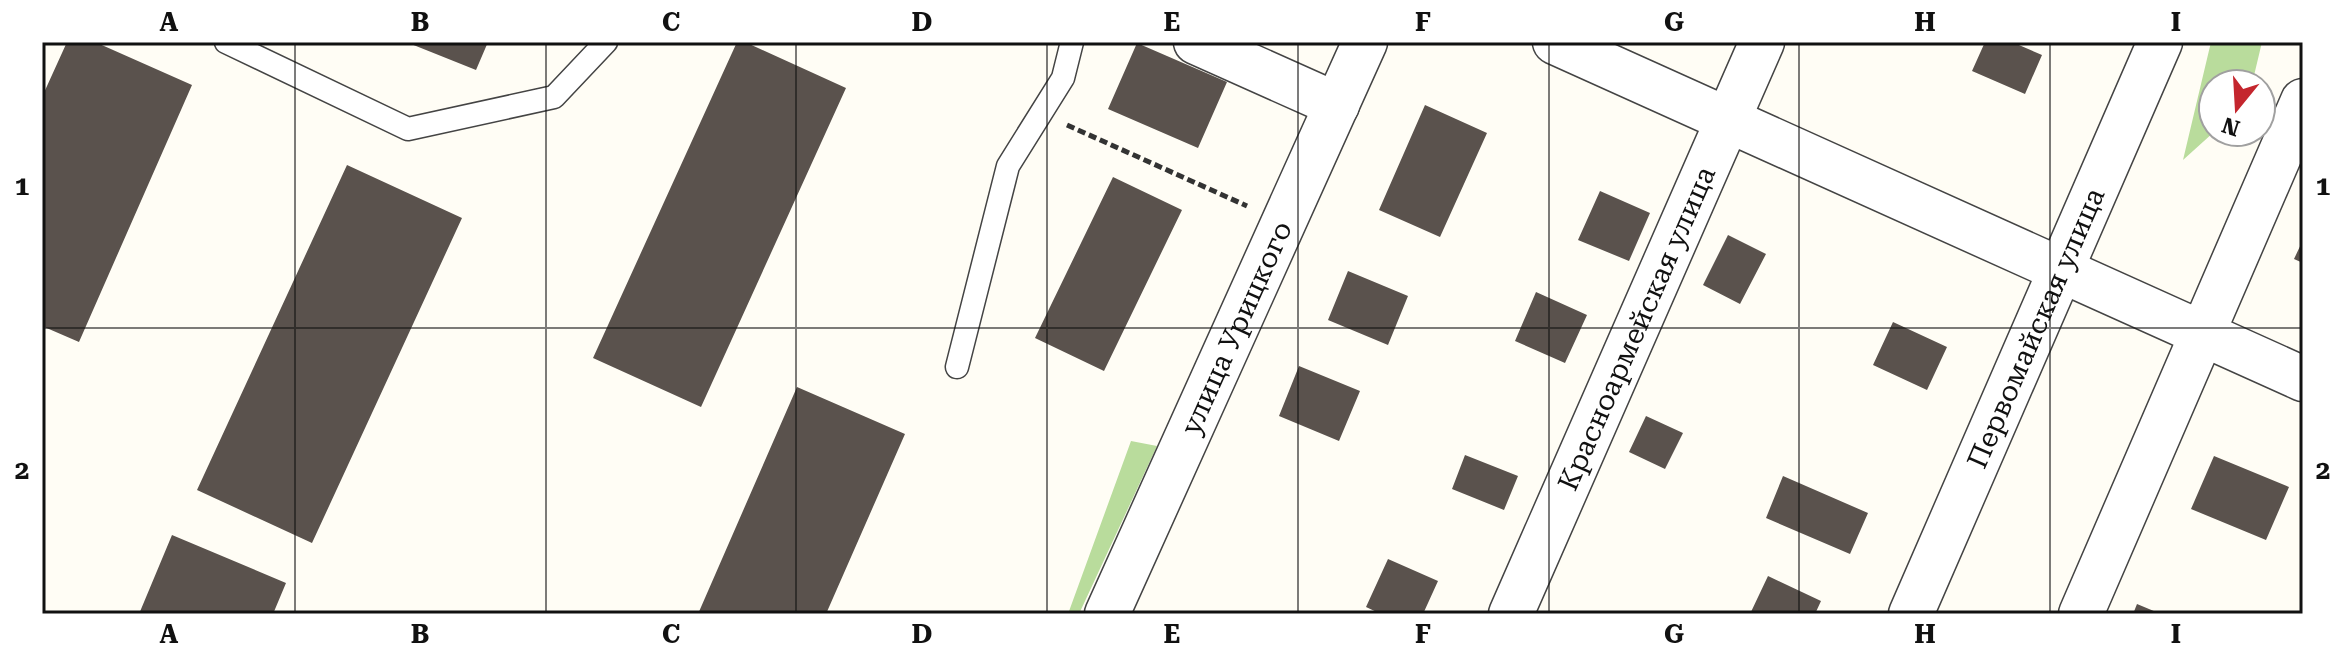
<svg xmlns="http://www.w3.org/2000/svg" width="2345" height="656" font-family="'Roboto Serif',serif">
  <rect width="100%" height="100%" fill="#fffdf5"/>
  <!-- forest -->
  <path fill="#b9dc9c" d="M2211 42H2262L2252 84H2213L2214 132 2183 160Z
    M1131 441 1157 446 1079 614H1068Z"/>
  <!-- building -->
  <path fill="#5a524d" d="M67 42H95L192 85 79 342 42 326V97Z
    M406 42H488L476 70Z
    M737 42H745L846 88 701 407 593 358Z
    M1985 42H2012L2042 55 2025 94 1972 71Z
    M1137 43 1227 82 1198 148 1108 109Z
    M1425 105 1487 133 1440 237 1379 210Z
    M347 165 462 218 312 543 197 490Z
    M1113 177 1182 210 1104 371 1035 338Z
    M1600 191 1650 213 1629 261 1578 240Z
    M1728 235 1766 254 1740 304 1703 285Z
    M2303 240V263L2294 259Z
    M1348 271 1408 296 1388 345 1328 320Z
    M1536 292 1587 315 1565 363 1515 341Z
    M1893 322 1947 347 1927 390 1873 365Z
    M1299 366 1360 391 1339 441 1279 416Z
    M797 387 905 434 826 614H698Z
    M1646 416 1683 433 1665 469 1629 452Z
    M1465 455 1518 476 1504 510 1452 489Z
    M2214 456 2289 487 2266 540 2191 509Z
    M1783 476 1868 513 1850 554 1766 518Z
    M172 535 286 583 273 614H139Z
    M1388 559 1438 581 1423 614H1381L1366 607Z
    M1768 576 1821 601 1815 614H1750Z
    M2137 604 2161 614H2133Z"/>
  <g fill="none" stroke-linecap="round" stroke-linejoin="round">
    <!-- service casing -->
    <g stroke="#444" stroke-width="25">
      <path id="service" d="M226 42 408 129 554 97 606 42
        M957 367 1008 166 1063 78 1072 42"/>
    </g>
    <!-- minor casing -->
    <g stroke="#444" stroke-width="47">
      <g id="minor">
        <path d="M1196 42 1337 105"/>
        <path id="s1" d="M1511 614 1762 42"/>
        <path id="s2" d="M1911 614 2160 42"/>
        <path d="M2081 614 2303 101"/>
      </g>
    </g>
    <!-- tertiary casing -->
    <g stroke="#444" stroke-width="47">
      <g id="tertiary">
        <path d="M1555 42 2303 379"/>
        <path id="s3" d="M1107 614 1365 42"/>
      </g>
    </g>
    <!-- path -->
    <path stroke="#333" stroke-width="5" stroke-dasharray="8 4" stroke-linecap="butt" d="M1067 125 1247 206"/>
    <!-- service -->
    <use href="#service" stroke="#fff" stroke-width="22"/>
    <!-- minor -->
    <use href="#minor" stroke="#fff" stroke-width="44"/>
    <!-- tertiary -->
    <use href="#tertiary" stroke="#fff" stroke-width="44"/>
  </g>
  <!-- grid -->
  <path fill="none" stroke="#111" stroke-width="2" stroke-opacity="0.55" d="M295 42V614M546 42V614M796 42V614M1047 42V614M1298 42V614M1549 42V614M1799 42V614M2050 42V614M42 328H2303"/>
  <g text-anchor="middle" stroke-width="8" stroke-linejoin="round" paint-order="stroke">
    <!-- street labels -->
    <g font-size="28" fill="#111" stroke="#fff">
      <text dy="10" stroke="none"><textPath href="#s3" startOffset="314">улица Урицкого</textPath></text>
      <text dy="10" stroke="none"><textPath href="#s1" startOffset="312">Красноармейская улица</textPath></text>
      <text dy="10" stroke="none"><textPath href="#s2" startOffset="312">Первомайская улица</textPath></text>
    </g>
  </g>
  <!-- border -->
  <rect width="2345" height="656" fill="none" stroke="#ffffff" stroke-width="88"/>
  <!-- north arrow -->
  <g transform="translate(2237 108) rotate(198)"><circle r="38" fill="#ffffff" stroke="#a0a0a0" stroke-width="2"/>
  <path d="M0-6L14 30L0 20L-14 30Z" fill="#c4262e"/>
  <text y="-12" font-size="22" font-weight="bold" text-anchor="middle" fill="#111111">N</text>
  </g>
  <rect x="44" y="44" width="2257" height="568" fill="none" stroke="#111" stroke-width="3"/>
  <g font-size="26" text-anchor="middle" font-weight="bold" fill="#111">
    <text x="169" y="31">A</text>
    <text x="420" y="31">B</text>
    <text x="671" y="31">C</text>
    <text x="922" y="31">D</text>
    <text x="1172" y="31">E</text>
    <text x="1423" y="31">F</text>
    <text x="1674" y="31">G</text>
    <text x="1925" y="31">H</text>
    <text x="2176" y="31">I</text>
    <text x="22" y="195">1</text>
    <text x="2323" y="195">1</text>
    <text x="22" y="479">2</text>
    <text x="2323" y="479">2</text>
    <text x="169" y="643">A</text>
    <text x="420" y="643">B</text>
    <text x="671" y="643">C</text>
    <text x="922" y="643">D</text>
    <text x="1172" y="643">E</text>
    <text x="1423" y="643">F</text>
    <text x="1674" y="643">G</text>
    <text x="1925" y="643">H</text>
    <text x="2176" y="643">I</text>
  </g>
</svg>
